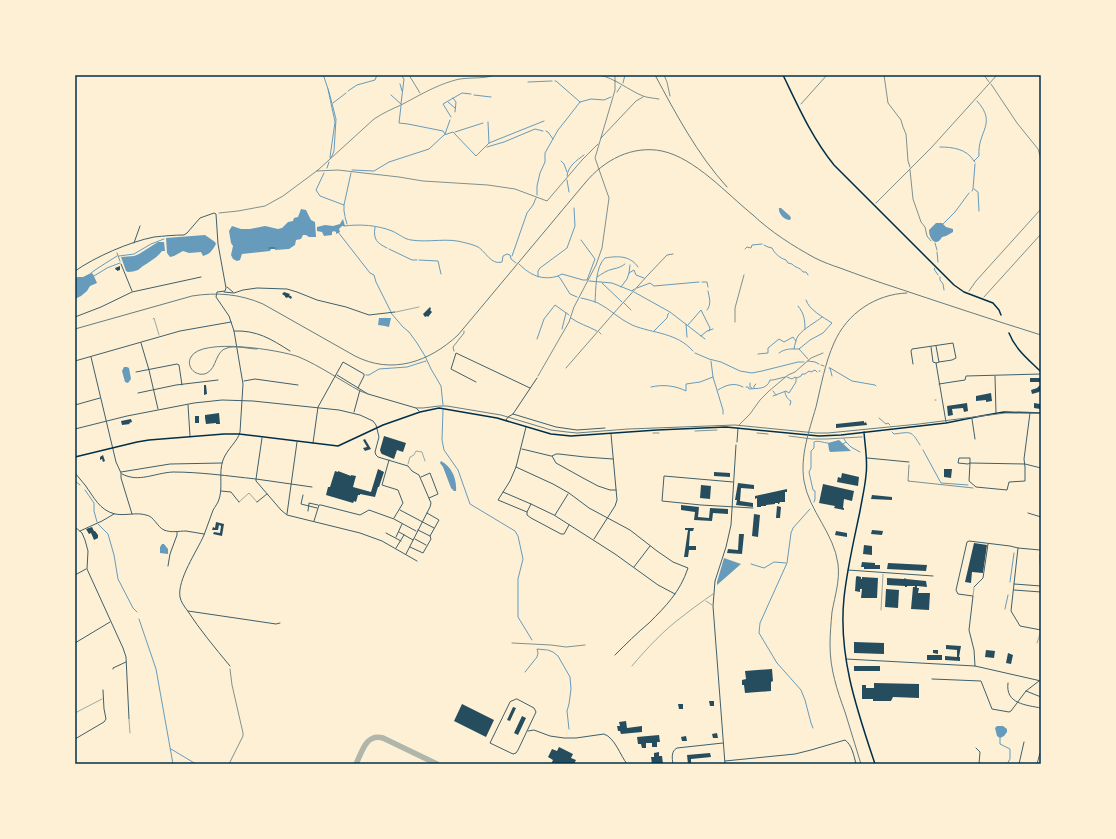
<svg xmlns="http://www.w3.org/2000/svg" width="1116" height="839" font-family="Arial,sans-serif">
  <rect width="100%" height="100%" fill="#fdf0d5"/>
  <!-- water -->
  <path fill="#669bbc" d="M779 208H781L790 216 791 218 790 220C784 220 778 213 779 208Z
    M301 209 306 210 311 220 315 222 316 237H309L306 235H303L301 239 296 240 295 245 289 249 275 250V249H271L270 251 242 254 240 260 237 261 233 259 231 255 233 246 231 243 229 231 232 226 241 229H250L265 226 278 229 282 228 288 222 293 221 294 218 298 217Z
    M343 219 345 226H342L339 229 340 232 336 234V232L334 231 332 232V235L324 236 322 232 317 231V227L325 225 333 226 340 224 341 222Z
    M936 223H942L946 227 953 229V232L946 236 942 237C936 248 929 239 929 230Z
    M205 235 215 242 216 244C212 251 210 254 203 256L201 252 189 253 183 251 174 256 170 257 167 253 166 238Z
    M158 242H164L165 251H162C158 257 149 262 143 266 141 267 140 269 138 270 135 271 131 272 128 272L126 271 121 257 134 256 139 254Z
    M91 273 93 274 97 283 90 286 87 291 81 296 75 299V288L76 287 75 286V278L78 277H83Z
    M379 318H391L389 327 385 326 378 325Z
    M124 367H127L129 368 131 379 128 383 125 382 122 371Z
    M839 440 851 451 830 452 829 450 828 443Z
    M441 461C452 467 457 479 456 491H454L451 488 443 467 440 463Z
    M162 544H164L168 549V554L160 553V547Z
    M724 558 741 564 717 585V582Z
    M997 726H1003L1007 729V732L1004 736 1000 738 997 736 995 728Z"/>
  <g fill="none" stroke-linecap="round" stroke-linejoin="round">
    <!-- stream -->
    <path stroke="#669bbc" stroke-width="1" d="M323 75 324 77 329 92 336 119 334 151 332 156 330 158
      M555 81H556L580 102
      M528 82 552 81
      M623 83 625 75
      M400 84 402 91
      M328 89 335 122 330 157
      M348 91 357 85 375 80 377 75
      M617 92 621 86
      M391 95 401 104
      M474 95 491 97
      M453 98 456 102 455 112
      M448 102 455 108
      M333 103 346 93
      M401 104 404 79 401 75
      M401 106 399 123 408 124 443 131 445 134 450 120
      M451 117 443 104 462 93 471 94
      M488 122 489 143
      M546 131 548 132 553 139
      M455 132 483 123
      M487 147 504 142 535 129 543 131
      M940 147C953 147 967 149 974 161
      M561 161 564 164 567 172
      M975 162 974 161 979 156C977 131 998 124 977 101
      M327 168 329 162
      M352 170 374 171 389 162 429 149 444 135 453 132 476 156 489 143 544 121
      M324 173 316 190 320 196 344 205V211L345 216
      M567 176C568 166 576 161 584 155
      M567 180 569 192
      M974 189 978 192 979 211
      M972 191 973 189 975 164
      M537 195V186L540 173 545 162V153L558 130 566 120 580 102 591 99 604 100 611 97
      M344 205 351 173
      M345 217 347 224
      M943 224 955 212 969 193
      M344 226C360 224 377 225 392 231 399 234 404 239 411 240 430 243 447 237 466 243 470 244 474 245 478 247 486 252 491 265 502 262L503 256 507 254 510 255 511 259 516 263
      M375 227C373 240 377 243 387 248
      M338 232 370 273 374 275 376 282 391 312
      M935 243 937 250
      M764 245 768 247 772 248C775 254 780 258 786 260L788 263 792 264C795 268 800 267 803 272H806L808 275
      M389 249 412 260H417
      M745 249 747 247 751 248 752 245 762 244
      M937 252 938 262
      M119 256 134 254 151 244 164 239
      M512 256 527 213 533 205 536 198
      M419 260 438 261 441 274
      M519 264C530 275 542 281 558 276L560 278 570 294 577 297
      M935 268 934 269 938 275
      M91 273 98 268 117 256
      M629 273 630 265
      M94 276 107 268 120 263
      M558 276 562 274 583 280H587L595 259 581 240
      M538 277V271L540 268 567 248 575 226 574 208
      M597 277C602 274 607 270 613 269 618 268 621 267 625 264
      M940 277V280L943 284 944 290
      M589 281 612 283 632 291 634 289
      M702 282H707L708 287
      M602 283 622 302
      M621 287 627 279 629 273 634 270 636 275 644 278
      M637 288 650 283 654 286 699 282
      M634 292 670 312 705 339
      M581 298C586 299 593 301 598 303 610 309 619 319 632 325 654 334 676 332 693 351
      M806 300C809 310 823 317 832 323L823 333 810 340 799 349 808 359
      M595 302C596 290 595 267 605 258 617 256 630 255 638 267
      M624 303 631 310
      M798 306C804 313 805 320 805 329
      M707 310C712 304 709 297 708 291
      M391 313 403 327 409 332 417 343 425 356 431 369 441 386 443 405
      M571 318C579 324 588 326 597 331
      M686 324 687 337
      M688 325 701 310 710 328 709 331
      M562 329 566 313
      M654 331 667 318 668 314 669 313
      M599 332 601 334
      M701 336 707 331 713 329
      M537 339 544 319 555 305 569 315
      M794 349C795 344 796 339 798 336 804 328 815 323 822 317
      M695 353 709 359 721 362 740 371 752 373 762 371 798 362H804
      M779 353C786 348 791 349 799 349
      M758 354 768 353V348L779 339 784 342 793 337 796 341
      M711 361 713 377 723 410V414
      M808 361 815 362 819 364
      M821 365 824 366
      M829 368H830L832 376
      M830 368 852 381 875 385 876 386
      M819 371H820
      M366 375H369L379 369 407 367 426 361
      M787 377 792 379 795 377 797 378 801 376 802 374H805L809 371 811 372 815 370 817 372
      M750 383V387L752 388
      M651 387C664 384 676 386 686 391V384L700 382 713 377
      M746 387H748L749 389C757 388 767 390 770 380H773L785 377
      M754 388V386L756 384
      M718 390C726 385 734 382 743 387
      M773 391 776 395
      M785 392C785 395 788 400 791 401L790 405
      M773 396 786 391 789 393 796 382V378
      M443 410 442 440 444 450 458 470 470 504 515 531 518 536 523 559 518 579V617L532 640
      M879 418 886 424 888 423 890 425
      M892 432 894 434C911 432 911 430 920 445
      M846 442 851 447 860 452
      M843 444 846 442 844 439
      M923 450 941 483 968 485
      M75 481 80 485
      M85 490 94 503V511L97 522
      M814 502 815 499V491L813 490 809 472 811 468V451L814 448V442C819 440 823 443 828 443
      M810 509 793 528 791 533 787 563 760 623 759 633 777 663 801 690 805 700 811 723 813 728
      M98 524 108 534 114 555 118 579 133 608 137 612
      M751 564 764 568 774 562 786 563
      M1010 582 1014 553
      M1005 609 1008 595
      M139 619 156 669 173 764
      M548 650 553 652 558 656 570 677 571 689 569 704 567 711 569 729
      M525 672 537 657 538 653 537 649 547 650
      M1000 738V744L1010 749V759L1007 764
      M171 749 196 764"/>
    <!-- taxiway -->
    <path stroke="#b1b6ab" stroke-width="5.5" d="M356 764C362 752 366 733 383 738L437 764"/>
  </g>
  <!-- building -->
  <path fill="#264d5e" d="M120 266V270L117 271V270H116L115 268Z
    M284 292 290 294 289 295 292 297 291 299 288 297 287 298 285 297V296L282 294Z
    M430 307 431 309 430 310 432 312 428 317 427 316 425 317 423 314Z
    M1030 378H1041V384L1039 382H1030Z
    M1041 384V390L1039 392 1032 394 1031 390 1037 388Z
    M204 385H206L207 394 204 395Z
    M991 393 992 401 986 402V400L976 401V396Z
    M967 403 968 411 964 412 963 408 952 409 953 415 948 416 947 406Z
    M1034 403 1040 404V409L1034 408Z
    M219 413 220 424H216V423L206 424 205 418V415Z
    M195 416H199V423H195Z
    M131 419 132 422 129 423 130 424 122 425 121 421Z
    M864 421V423L866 422 867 425 836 428V424Z
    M384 436 406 443 403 452 397 450 394 459 382 454 381 453 380 450Z
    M365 439 371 449 365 451 363 448 367 447 363 440Z
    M103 455 105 461 103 462 102 459 100 460V457Z
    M378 469 384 472 379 487H378L375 497 360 494V495H358L356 502 354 501 353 503 326 495 328 487H330L335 471 338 472V471L351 476V475L356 476 353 487 371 492Z
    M944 469H952L951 478 944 477Z
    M714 472 730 473V477L714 476Z
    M842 473 859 477 858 486 837 482 838 477 841 478Z
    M738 483 754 485V489L741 488 740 501 753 503V507L736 505 737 500H735Z
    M823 484 854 491 852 501 844 499 843 508H844V510L834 508 835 506 819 503Z
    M701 485 711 486 710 499 700 498Z
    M787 489V492H785V502H780L779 504H778V503H775V504L766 505V506H761V507H757V498L755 499V496Z
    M872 495 892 497V500L871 499Z
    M681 505 699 507 698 517 709 518 710 508 728 509V514L713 513 712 521 694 520 695 512 681 510Z
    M777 506 781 507 780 518H776Z
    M754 514 760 515 758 537 752 536Z
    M216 522 224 524 222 536 213 534 214 532 220 533 221 526 219 525 218 530H212L213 527 215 528Z
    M92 527 94 531H95L98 535V538L94 540 91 533 89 534 86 529Z
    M685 528H694L693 531H690L689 546H696V550H689L688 557H684L688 530H685Z
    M872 530 883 531 882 535 871 534Z
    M836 531 847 533V537L835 535Z
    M739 534H744L742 554 727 553 728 549 738 550Z
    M974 543 987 545 983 573 972 572 971 583 965 582Z
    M864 545 872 546V555L863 554Z
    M862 562 875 563V565H880V569H864V567H861Z
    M888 563 927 565 926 571 887 569Z
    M857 576 861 577V579H862V577L878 578 877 598H861L862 589H860V592L855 591 856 577Z
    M887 578 904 579 905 578 906 579 926 581 927 587 917 586V588H919L918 593H930L929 610 911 609 913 587H915V586H907V587H905V586L887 585Z
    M886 589 899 590 898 608 885 607Z
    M854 642 884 643V654L854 653Z
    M946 645 961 646 959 657H960V661L945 660V656L957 657V650L946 649Z
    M933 650H938V654L933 653Z
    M986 650 995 651 994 658 985 657Z
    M1008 653 1013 655 1011 664 1006 663Z
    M927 655H942V660H927Z
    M854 666H880V671H854Z
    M772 669 773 681 771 682V691L745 693 744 685H742V680L746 679 745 671Z
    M874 683 919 684V698L893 697 891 701H873V699H862V685H866V688H874Z
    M709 701H714V706H710Z
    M462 704 494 720 486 737 454 721Z
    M678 704H683V709H679Z
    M513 707 516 708 510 721 507 720Z
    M522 716 526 718 518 735 514 733Z
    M626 721 627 728 642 726V732L621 734 620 731H618L617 726H620L619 722Z
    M717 733 718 738H713L712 734Z
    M659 735 660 742H657V747H652V743H646V748H642L641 744H638L637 737Z
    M686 736 687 741H682L681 737Z
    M559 747 573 754 571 758 576 760 574 764H551L553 760 548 757 552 749 557 751Z
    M659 752V756H662L663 764H652L651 757H654V753Z
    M710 753 711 757 691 759V764H688L687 755Z"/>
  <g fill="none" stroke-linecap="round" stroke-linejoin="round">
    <!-- path -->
    <path stroke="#003049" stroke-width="0.5" d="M409 75 420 93
      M590 75H596
      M599 75C615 78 628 90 643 96 648 98 654 98 659 99
      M664 75 667 82 670 96
      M884 75 888 103 901 120 903 127 906 134 908 161 910 167
      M984 75 989 82
      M991 84 1017 123 1038 149 1041 159
      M801 104 827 75
      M601 138 636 101 643 97
      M910 170 913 199 921 222 925 227 927 236 931 241
      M317 171 338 170 355 172 399 177 423 181 488 185 515 189 547 201 582 160 598 144
      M876 203 931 148 997 75
      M219 213 238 211 265 206 283 196 318 170 374 119C383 113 392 109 401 105 418 96 435 86 452 81 466 76 482 80 495 75
      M269 248H275
      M117 253 120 261
      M969 291 976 281 1041 209
      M984 297 1041 234
      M735 322V308L744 275
      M454 351 453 347 464 333V331
      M566 368 613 314 647 276 667 255 673 254
      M538 376 569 322 574 307 596 265 602 248 609 198 595 158 615 90V75
      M935 400H936
      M739 425 750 414 760 400 769 391 788 375 795 372 811 358 823 353
      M695 431 717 430
      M653 433H659
      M757 433 768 434
      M789 436 812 439H827L860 437H862
      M909 465 908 481 973 488
      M512 643 551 645 566 647 585 645
      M229 764 243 736V733L232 685 230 669"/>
    <!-- service -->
    <path stroke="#3f606c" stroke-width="0.5" d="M396 312 419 307
      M153 319 154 318 159 335
      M408 464 410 457 414 455 416 451 422 452 425 461
      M239 502 249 493 257 502
      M973 596 974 588
      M706 601 712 605
      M881 610 883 574
      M1037 643 1041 631
      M632 666C647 648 664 630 683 616 693 608 703 601 713 594
      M75 713 102 699
      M129 720 130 733"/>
    <!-- pedestrian -->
    <path stroke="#3f606c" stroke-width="1" d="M974 587 983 578 988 544"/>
    <!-- minor -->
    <path stroke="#3f606c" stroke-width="1" d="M134 243 140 226
      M121 264 132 291
      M75 271C95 257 129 242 154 237 164 236 174 235 184 235L187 233 200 218 214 213 216 214 218 244 226 288 225 291 217 292 216 297 229 316 234 331 243 384 240 432C238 441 227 449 223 460 218 474 224 489 218 502 216 506 213 509 212 513 209 520 207 528 204 535 197 551 177 580 180 597 181 602 184 606 187 610 200 630 215 648 230 666
      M227 287 233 292
      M224 292 234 293 243 290 257 288 287 289 297 292 317 300 346 307 369 315 395 312
      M75 317 101 307 132 292 201 277
      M234 331C257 330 271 339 290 351
      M141 343 149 370 158 409
      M936 346 939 362 936 363 946 422
      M931 347 933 362 936 363
      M91 357 116 462 121 473V478L132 514
      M75 361 180 331 231 322
      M913 364 911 351 912 349 953 343 956 358 952 360 939 362
      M136 372 177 364 179 365 182 385
      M337 375 368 394 416 408 419 411
      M995 376 996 413
      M244 381 255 379 298 385
      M476 382 451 369 456 353 530 388
      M939 384 965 380 966 376 1041 374
      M138 393 176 385 218 380
      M75 405 100 398
      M188 405 190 436
      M354 412 360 390
      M1030 413 1024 459C1024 462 1025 464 1025 467V481L1009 482 1007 490 976 487 969 481 970 463 968 464 958 463 959 458H970V463L1025 464 1041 468
      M513 414 556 427 577 430 605 428
      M972 419 975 439
      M506 420 508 417 513 414 537 378
      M526 427 516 467 510 481 498 500 527 512
      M75 429 127 416 194 403 222 400 253 401 339 410 360 415 373 421 376 425 379 437 375 452 376 455 378 457 408 466 412 471 419 475 431 503 430 507 406 554
      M262 438 256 479 312 487
      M737 442 738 428
      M313 443 318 407 343 362 364 374V376L358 388
      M522 449 551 456
      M552 456 556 463 583 478 598 486 610 490H616
      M552 456 556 454H559L585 457 613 459
      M867 458 909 462
      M389 460 382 485 398 490 403 503 394 518
      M516 467 553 484 569 493 589 508 630 530 657 551 673 562 688 568C680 592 666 606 649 623 637 633 626 644 615 655
      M121 472 170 464 222 463
      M75 473C78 477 82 481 85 485 94 497 99 510 115 514 126 516 136 512 146 515 154 516 157 527 164 530 171 533 179 531 186 531 192 532 198 533 204 534
      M122 474C139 483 154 473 173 472 200 472 228 476 256 479V481L281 510 287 515 360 533 382 541 417 561
      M421 477 430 473 438 494 429 498
      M733 482 664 476 662 501 701 505 753 508
      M221 491 231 492 239 502
      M503 492 531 504 554 515 615 554 658 585 675 594
      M303 495 301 504 317 508
      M257 502 267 494
      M531 504 527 512V515L531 518 561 534H564L569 525
      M400 510 434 528
      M308 511 309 503 318 505
      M1028 513 1041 517
      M287 514 297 442
      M555 515 568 494
      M314 521 319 505H321L360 515 369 510 394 519 416 531
      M75 527 82 533 85 540 88 551 87 569 123 648 126 657 129 719
      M418 530 430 536
      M80 531 102 521 114 514
      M399 532 413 540
      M386 533 401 541
      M396 537 402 524
      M415 539 426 545
      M594 539 615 506 617 500 611 434
      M410 547 423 553 431 539 430 536 439 520 427 513
      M1041 547 1040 557 1041 575
      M396 548 404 535
      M1018 548 1011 611 1020 626 1041 630
      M168 566 170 554 177 535V532
      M634 567 650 546
      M848 570 933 576
      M75 575 86 569
      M1014 584 1041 586
      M1014 590 1041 592
      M188 611 276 624 280 623
      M75 643 110 622
      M846 659 975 666 1041 681
      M975 666 974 650 969 630 973 596 958 594 956 590 967 542 969 541 1010 546 1018 548 1040 550
      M113 669V668L126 662
      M932 679 981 681 992 709 1009 712 1011 711 1026 691 1039 681
      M1008 683C1005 704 1026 705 1041 708
      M1026 691 1041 697
      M517 699 534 708 536 712 518 750 516 753 513 754 490 743 510 702Z
      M528 731 534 730 550 736 564 738H576L604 734C615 738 620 755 627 764
      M75 739 104 722 106 719 104 709 103 690
      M976 748 980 752 979 764
      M725 761 795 754 811 750 845 740C852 745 854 756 856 764
      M673 764C672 758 671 751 677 748L723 743
      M725 764 713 606 715 581 726 547 731 525 736 445
      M1019 764 1024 742
      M1037 764 1040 753H1041"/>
    <!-- secondary -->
    <path stroke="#003049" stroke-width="1.5" d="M783 75C798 106 812 138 834 165L954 285 964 292 993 303 999 310 1001 315
      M1009 333C1015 349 1029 360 1041 372
      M864 432C865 447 868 461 866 475 865 487 862 499 860 511 854 540 847 569 844 598 838 656 857 710 875 764
      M75 457 137 442 149 440 224 434H239L338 446 383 425 420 412 439 408 497 418 551 434 571 436 657 430 726 427 819 436 841 435 946 423 981 416 1004 412 1041 413"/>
    <!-- tram -->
    <path stroke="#657d81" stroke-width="1" d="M257 349C249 349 235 345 227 348 215 351 217 368 207 373 197 378 185 367 191 357 201 337 281 350 299 357 320 366 340 380 360 391L368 394
      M416 408C426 409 436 405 447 406L501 415 551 430 567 432 577 433 628 429 735 425 816 433H828L919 424 1005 413H1041"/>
    <!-- rail -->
    <path stroke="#657d81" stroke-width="1" d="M655 75C676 114 697 154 727 187
      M75 329 192 296C217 292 240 294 263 304L355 356C392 375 429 362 458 335L585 183C604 160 632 145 662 151 695 158 727 194 753 215 771 232 793 246 815 258 823 262 831 265 840 268 859 275 878 282 897 288 945 304 993 320 1041 335
      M861 764C856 747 850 729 845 712 837 690 830 669 830 645 830 634 831 623 832 612 835 595 840 581 838 564 834 533 809 511 804 481 800 456 809 431 816 407 821 386 825 363 834 343 847 313 876 294 907 293"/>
  </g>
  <!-- border -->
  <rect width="1116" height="839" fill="none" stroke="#fdf0d5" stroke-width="152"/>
  <rect x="76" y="76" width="964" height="687" fill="none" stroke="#003049" stroke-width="1.5"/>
</svg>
